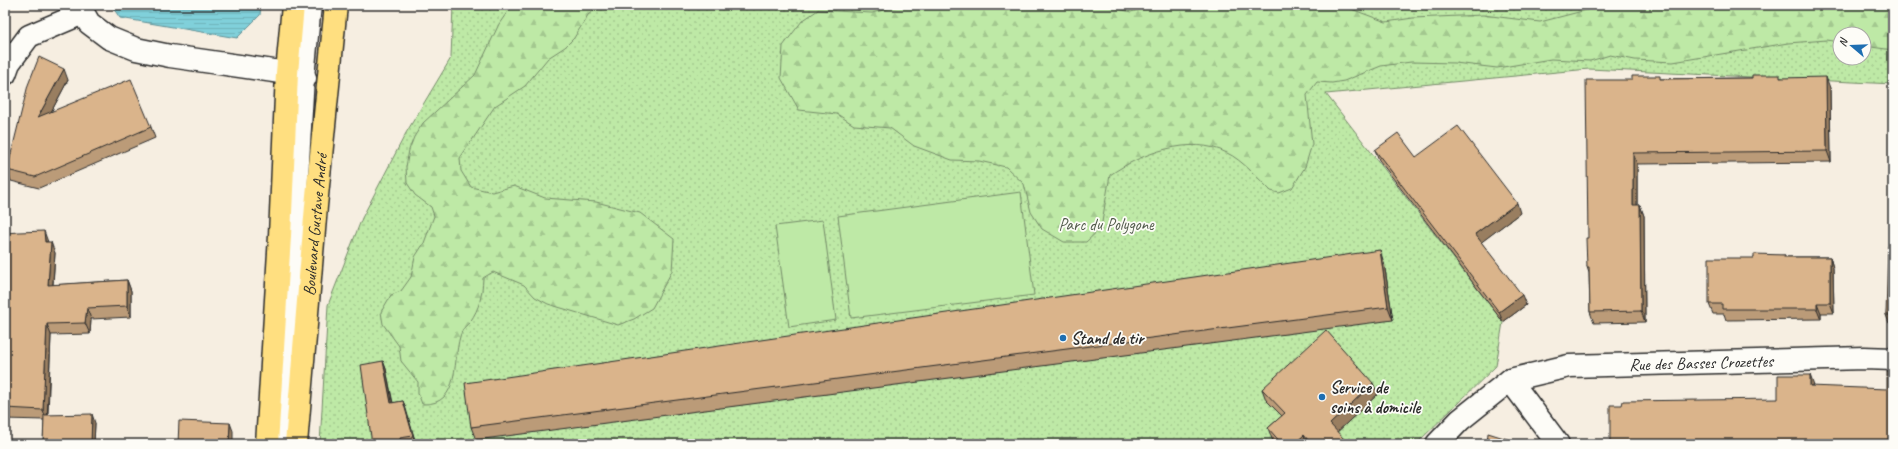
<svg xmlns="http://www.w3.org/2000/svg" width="1898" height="449" font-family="Caveat,sans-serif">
  <defs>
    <pattern id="grass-dots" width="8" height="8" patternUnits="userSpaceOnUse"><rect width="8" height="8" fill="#bee9a6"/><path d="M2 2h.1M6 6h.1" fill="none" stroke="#a3c88f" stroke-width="1.8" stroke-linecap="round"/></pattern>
    <pattern id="forest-firs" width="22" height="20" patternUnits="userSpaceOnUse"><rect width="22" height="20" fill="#bee9a6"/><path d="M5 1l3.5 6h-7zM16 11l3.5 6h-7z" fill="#a3c88f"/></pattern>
    <pattern id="water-rules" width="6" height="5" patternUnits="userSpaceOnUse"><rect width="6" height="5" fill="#80d0da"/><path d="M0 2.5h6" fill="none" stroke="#6fb3bb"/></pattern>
  </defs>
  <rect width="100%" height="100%" fill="#f6eee1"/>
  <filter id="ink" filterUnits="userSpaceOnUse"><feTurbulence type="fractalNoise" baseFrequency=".025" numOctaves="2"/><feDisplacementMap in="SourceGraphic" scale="8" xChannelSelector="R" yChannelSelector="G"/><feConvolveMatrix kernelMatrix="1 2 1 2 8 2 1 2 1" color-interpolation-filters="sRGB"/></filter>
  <g filter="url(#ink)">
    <!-- grass -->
    <path fill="url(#grass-dots)" stroke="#748a68" fill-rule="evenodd" d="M453 5H1893V84L1589 69 1326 94 1503 322 1496 366 1416 444H320L328 305 362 218 406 133 451 58ZM1840 34H1864V58H1840Z"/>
    <!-- forest -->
    <path fill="url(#forest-firs)" stroke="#748a68" d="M515 5H600L588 15 574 38 565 47 548 58 525 86 495 106 460 158 461 171 471 187 492 192 514 186 545 198 596 202 640 213 674 239 672 271 652 308 634 319 618 325 548 304 535 297 524 285 493 272 483 278C482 296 480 307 470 322 467 325 463 328 462 331 451 356 463 406 422 404L418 393V382L401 361 399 346 383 324 381 312 391 295 401 291 411 277 415 257 424 243 434 216 431 207 415 195 407 183 406 167 409 150 414 137 423 123 475 75 499 24 508 11Z
      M903 5H1103L1131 12 1155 5H1345L1346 7 1386 22 1413 18 1483 15 1540 22 1606 5H1893V50L1864 46V34H1840V42L1827 40 1788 43 1673 62 1635 60 1610 55 1590 61 1551 59 1497 68 1455 63 1411 62 1381 66 1344 81 1332 83 1317 82 1307 95 1312 144 1305 167 1292 188 1279 193 1271 191C1260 180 1241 159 1227 153 1191 134 1140 154 1110 175L1101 228 1086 242H1064L1042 229 1031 212 1024 184 1006 167 979 161 952 160 914 146 890 128 854 125 837 114 799 110 781 78 783 46 802 21 818 10 872 13Z"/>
    <!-- pitch -->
    <path fill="#bee9a6" stroke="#748a68" d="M1021 192 1034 295 851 318 838 216Z
      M823 220 836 320 789 327 775 226Z"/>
    <!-- water -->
    <path fill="url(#water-rules)" stroke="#5e8e94" d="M111 5H261L260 15 237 38 120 18Z"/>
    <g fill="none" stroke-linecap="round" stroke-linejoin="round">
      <!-- minor casing -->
      <g stroke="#2b2b2b" stroke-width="25">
        <g id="minor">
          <path d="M79 5 89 23 109 38 136 49 170 56 287 73 305 78"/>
          <path d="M5 74 9 63 29 36 83 13"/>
          <path d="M1510 380 1558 444"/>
          <path d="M281 444 303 77 310 5"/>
          <path id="s1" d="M1437 444 1460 420 1510 380 1569 366 1864 358 1893 359"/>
        </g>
      </g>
      <!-- major casing -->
      <g stroke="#2b2b2b" stroke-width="25">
        <g id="major">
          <path d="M267 444 280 236 287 73 293 5"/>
          <path id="s2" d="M296 444 316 206 336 5"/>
        </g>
      </g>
      <!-- minor -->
      <use href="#minor" stroke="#fdfcf7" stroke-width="22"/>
      <!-- major -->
      <use href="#major" stroke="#ffdf80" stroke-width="22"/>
    </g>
    <!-- wall -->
    <path fill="#bb9b78" stroke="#2b2b2b" d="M1752 78H1781L1830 88 1831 162 1637 164V205H1640L1644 216 1645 322 1594 323 1590 312 1589 273 1587 267 1632 80 1660 79Z
      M68 80 51 112 151 127 155 138 39 188 11 181 7 170Z
      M1375 150 1416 157 1520 213 1481 242 1526 305 1503 322 1379 160Z
      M5 233 48 242 55 253 53 285 127 280 131 291V317L91 319 90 334 51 335 48 415 95 423 94 444H43L44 420 5 419Z
      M1893 246V323H1889L1886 315Z
      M1785 255V257H1830L1833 268 1834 313H1821V319L1726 320 1724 314H1713L1709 304 1754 258Z
      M1384 263 1393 320 476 440 471 427Z
      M383 361 386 369 393 403 403 401 416 444H372Z
      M1262 389 1378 394 1337 432 1346 444H1276L1272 439 1268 428 1282 416 1266 400Z"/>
    <!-- shaded-wall -->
    <path fill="#997e61" stroke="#2b2b2b" d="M64 69 68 80 42 129 38 117Z
      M1826 77 1830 88 1831 162 1827 151Z
      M1633 153 1637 164V216L1633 205Z
      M1517 203 1520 213 1479 244 1475 234Z
      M1640 205 1644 216 1645 322 1641 311Z
      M44 231 48 242H45Z
      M51 242 55 253 52 296 48 285Z
      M1380 250 1384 263 1393 320 1388 307Z
      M1830 257 1833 268 1834 313 1830 303Z
      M127 280 131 291V317L127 306Z
      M1522 295 1526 305 1503 322 1499 312Z
      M1817 303 1821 313V319L1817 309Z
      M87 308 91 319 90 334 85 323Z
      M47 324 51 335 47 421 43 410Z
      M383 361 386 369 394 411 391 403Z
      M1810 375 1814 386H1810Z
      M1373 383 1378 394 1334 435 1330 424Z
      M403 401 406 409 416 444 413 436Z
      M92 414 95 423 94 444H91Z
      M230 423 233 431V444H229Z
      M1304 435 1307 444H1294Z
      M1344 439 1346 444H1339Z"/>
    <!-- building -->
    <path fill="#dab48b" stroke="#2b2b2b" d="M39 57 64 69 38 117 131 79 151 127 35 177 7 170 28 85Z
      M1752 75H1780V78L1826 77 1827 151 1633 153V205H1640L1641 311 1590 312 1589 267H1587L1586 238H1588L1586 80H1632V76H1660V79L1752 78Z
      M1458 126 1517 203 1475 234 1522 295 1499 312 1375 150 1398 133 1416 157Z
      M44 231 45 242H51L48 285 127 280V306L87 308 85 323 47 324 43 410 5 408V233L19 232Z
      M1888 246H1893V315H1886Z
      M1380 250 1388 307 471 427 465 383Z
      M1754 254 1785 255 1784 257H1830V303H1817V309H1722V304H1709V258H1754Z
      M1326 330 1373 383 1330 424 1344 439 1339 444H1311L1304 435 1294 444H1282L1268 428 1285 413 1262 389Z
      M383 361 391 403 403 401 413 436 400 438 401 444H372L361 365Z
      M1887 371H1893V444H1610V405H1622L1623 401 1778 399V375H1810V386L1887 389Z
      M92 414 91 444H43L44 415Z
      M179 421 230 423 229 444H178Z
      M1488 433 1520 443 1519 444H1487Z"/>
  </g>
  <!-- markers -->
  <g fill="#1f6fb2" stroke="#fdfcf7" stroke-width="1.5">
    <circle cx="1063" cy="338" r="4"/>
    <circle cx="1322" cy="397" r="4"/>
  </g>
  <g text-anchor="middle" stroke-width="3.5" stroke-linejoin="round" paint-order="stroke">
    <!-- street labels -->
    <g font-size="17" fill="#2b2b2b" stroke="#fdfcf7">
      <text dy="6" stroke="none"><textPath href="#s2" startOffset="220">Boulevard Gustave André</textPath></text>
      <text dy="6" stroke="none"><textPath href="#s1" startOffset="290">Rue des Basses Crozettes</textPath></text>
    </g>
    <!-- park labels -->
    <g font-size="17" fill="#505a4a" stroke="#fdfcf7">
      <text x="1106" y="230">Parc du Polygone</text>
    </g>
    <!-- poi labels -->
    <g font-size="17" font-weight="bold" fill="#2b2b2b" stroke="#fdfcf7" text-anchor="start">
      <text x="1071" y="344">Stand de tir</text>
      <text x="1330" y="393">Service de<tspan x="1330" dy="20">soins à domicile</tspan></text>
    </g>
  </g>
  <!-- margin -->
  <rect width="1898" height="449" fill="none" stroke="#fdfcf7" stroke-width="20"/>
  <rect x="10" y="10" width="1878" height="429" fill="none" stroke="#2b2b2b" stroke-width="1.5" filter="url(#ink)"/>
  <!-- north arrow -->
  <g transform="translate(1852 46) rotate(289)"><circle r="19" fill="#fdfcf7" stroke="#a9a8a5"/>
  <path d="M0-3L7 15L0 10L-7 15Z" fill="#1f6fb2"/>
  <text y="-6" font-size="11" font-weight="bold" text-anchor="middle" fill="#2b2b2b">N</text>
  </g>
</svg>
